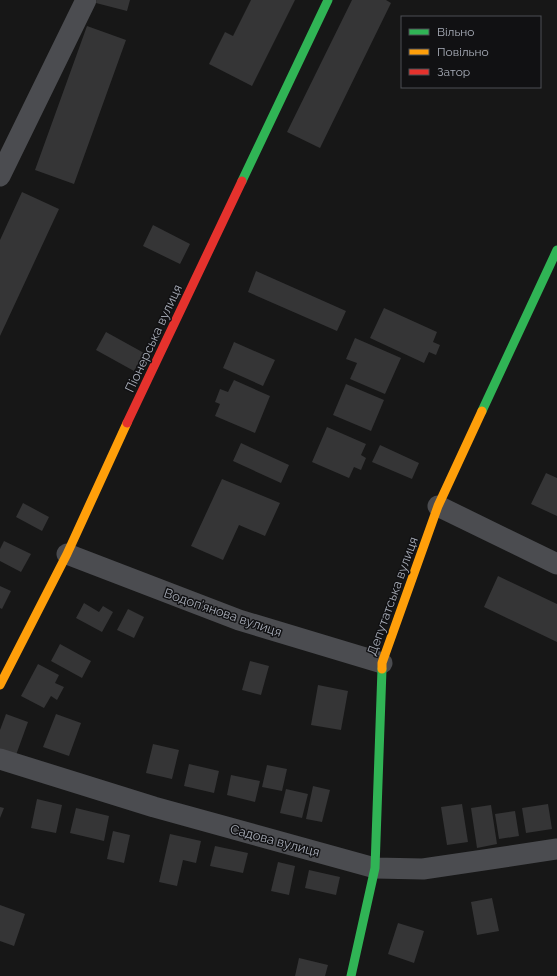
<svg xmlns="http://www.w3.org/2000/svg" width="557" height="976" font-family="Raleway,sans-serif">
  <rect width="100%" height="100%" fill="#171717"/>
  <!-- building -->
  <path fill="#353536" d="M97 0H130L127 11 96 3Z
    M251 0H295L252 86 209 64 225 32 233 36Z
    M352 0H386L391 3 320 148 287 132Z
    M87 26 126 40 74 184 35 170Z
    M22 192 59 209 0 336V240Z
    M153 225 190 244 180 264 143 246Z
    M256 271 346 311 337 331 248 292Z
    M384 308 437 332 433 342 440 345 436 355 429 352 424 363 370 338Z
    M106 332 144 353 134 371 96 350Z
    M355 338 401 358 385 394 350 379 357 363 346 359Z
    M234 342 275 360 263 386 223 368Z
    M234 380 270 396 255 433 215 416 220 404 215 402 220 389 228 392Z
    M346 384 384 400 371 431 333 415Z
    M327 427 366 444 361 455 366 458 361 470 354 467 349 478 312 462Z
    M241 443 289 465 281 483 233 461Z
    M380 445 419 463 412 479 372 462Z
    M546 473 557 478V516L531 504Z
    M222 479 280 503 265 536 239 525 223 560 191 546Z
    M23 503 49 517 42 531 16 517Z
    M4 541 31 554 21 572 0 561V549Z
    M498 576 557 604V642L484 607Z
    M0 586 11 591 2 609 0 608Z
    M84 603 99 612 103 606 113 612 102 632 76 618Z
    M128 609 144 617 134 638 117 630Z
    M60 644 91 661 82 678 51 661Z
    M250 661 269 666 261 695 242 690Z
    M38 664 59 675 55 683 64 687 57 700 51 696 44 708 21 696Z
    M318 685 348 691 341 730 311 725Z
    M6 714 28 722 16 755 0 749V730Z
    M56 714 81 723 69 756 43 747Z
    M153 744 179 750 172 779 146 773Z
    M189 764 219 771 214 793 184 786Z
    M267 765 287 769 282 791 262 787Z
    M231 775 260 781 255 802 227 795Z
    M313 786 330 790 322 822 306 819Z
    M286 789 308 794 302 818 280 813Z
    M37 799 62 805 56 833 31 828Z
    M462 804 468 842 447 845 441 807Z
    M548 804 552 829 526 833 522 808Z
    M491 805 497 844 477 848 471 808Z
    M0 807 4 808 0 818Z
    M76 808 109 816 104 841 70 833Z
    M515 811 519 836 499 839 495 814Z
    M113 831 130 835 124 863 107 859Z
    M170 834 201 841 196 863 183 860 177 886 159 882Z
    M215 846 248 853 243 873 210 866Z
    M278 862 295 866 289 895 271 891Z
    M309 870 340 877 336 895 305 888Z
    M492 898 499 931 477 935 471 902Z
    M0 905 25 914 14 946 0 941Z
    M398 923 424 931 414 963 388 954Z
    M299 958 328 965 325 976H295Z"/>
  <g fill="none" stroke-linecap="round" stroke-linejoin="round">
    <!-- street -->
    <path stroke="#4b4c50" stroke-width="21" d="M0 176 86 0
      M438 506 557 564
      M67 554 239 620 382 663
      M0 759 154 807 375 868 423 869 557 849"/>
    <!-- fast -->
    <path stroke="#30b455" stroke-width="9" d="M242 181 328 0
      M482 411 557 250
      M351 976 375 868 382 669"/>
    <!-- slow -->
    <path stroke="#ff9f0a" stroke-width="9" d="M382 669V663L438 506 482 411
      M0 685 67 554 127 423"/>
    <!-- jam -->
    <path stroke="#e5322d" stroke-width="9" d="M127 423 242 181"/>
  </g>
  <g text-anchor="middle" stroke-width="3" stroke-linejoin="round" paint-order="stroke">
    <!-- street labels -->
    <g font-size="13" fill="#a8adb8" stroke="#111113">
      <text transform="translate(153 338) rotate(-65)" y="5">Піонерська вулиця</text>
      <text transform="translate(392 596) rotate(-70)" y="5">Депутатська вулиця</text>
      <text transform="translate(223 612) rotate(19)" y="5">Водоп’янова вулиця</text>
      <text transform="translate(275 840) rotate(15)" y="5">Садова вулиця</text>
    </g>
  </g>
  <!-- legend -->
  <rect x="401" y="16" width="140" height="72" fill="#111113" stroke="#4d4f55"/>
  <rect x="409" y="29" width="20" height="6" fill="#30b455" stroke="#4d4f55"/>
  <text x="437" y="36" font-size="12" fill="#a8adb8">Вільно</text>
  <rect x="409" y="49" width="20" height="6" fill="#ff9f0a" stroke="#4d4f55"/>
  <text x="437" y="56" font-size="12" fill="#a8adb8">Повільно</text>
  <rect x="409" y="69" width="20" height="6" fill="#e5322d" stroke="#4d4f55"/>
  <text x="437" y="76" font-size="12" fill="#a8adb8">Затор</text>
</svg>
